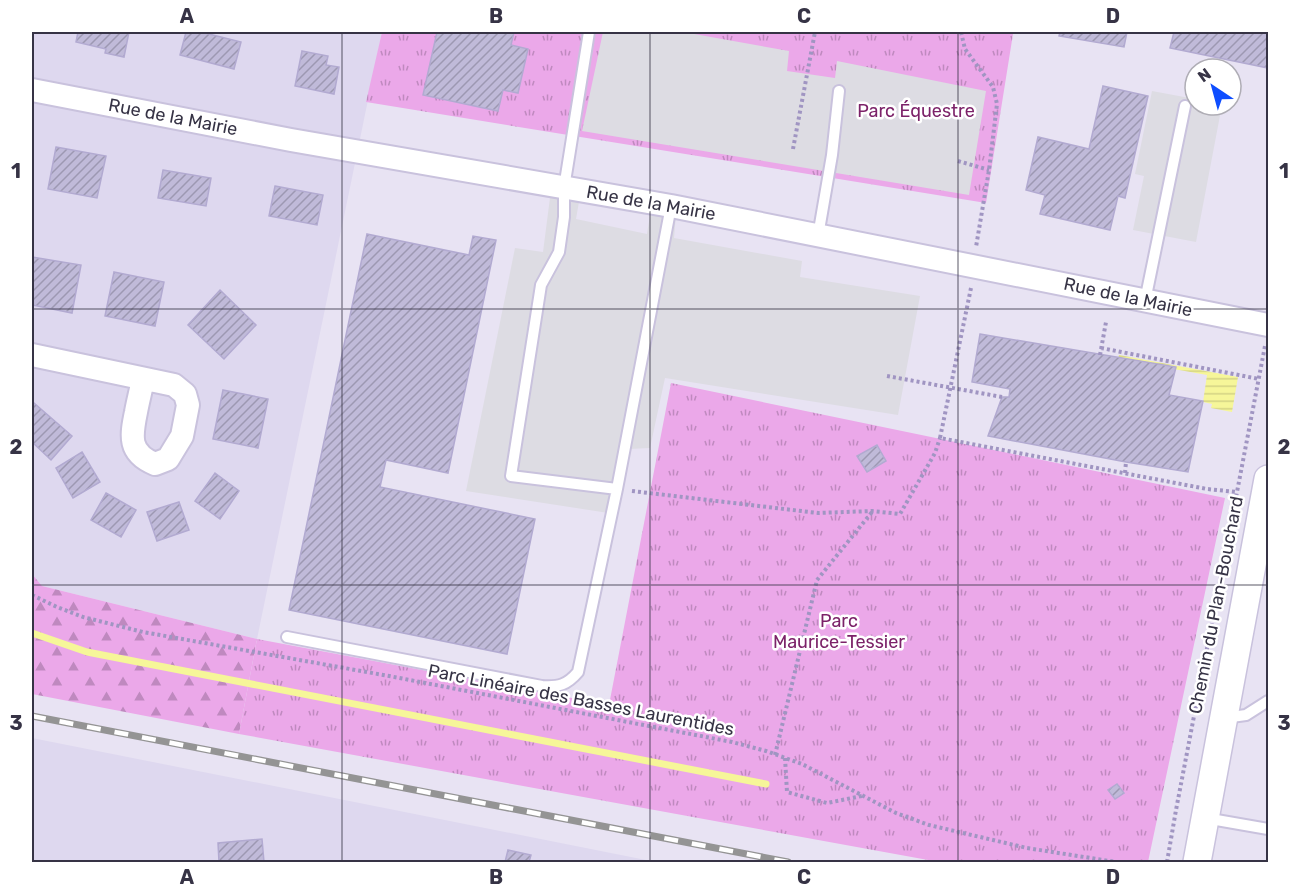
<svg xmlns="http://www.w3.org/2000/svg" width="1300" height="894" font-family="Rubik,sans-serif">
  <defs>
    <pattern id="forest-firs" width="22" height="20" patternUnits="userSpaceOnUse" patternTransform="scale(1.5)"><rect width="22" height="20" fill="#eba8e9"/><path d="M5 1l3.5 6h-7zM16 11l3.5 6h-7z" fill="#bf89bf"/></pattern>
    <pattern id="park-tufts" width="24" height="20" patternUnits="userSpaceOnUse" patternTransform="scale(1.5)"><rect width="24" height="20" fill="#eba8e9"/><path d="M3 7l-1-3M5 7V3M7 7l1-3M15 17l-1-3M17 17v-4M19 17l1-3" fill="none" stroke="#bf89bf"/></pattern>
    <pattern id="water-rules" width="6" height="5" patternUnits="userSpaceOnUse" patternTransform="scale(1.5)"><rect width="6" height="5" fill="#f6f699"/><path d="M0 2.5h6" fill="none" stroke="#d4d385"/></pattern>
    <pattern id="building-hatch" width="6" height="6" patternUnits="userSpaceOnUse" patternTransform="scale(1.5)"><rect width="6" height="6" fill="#c0bad9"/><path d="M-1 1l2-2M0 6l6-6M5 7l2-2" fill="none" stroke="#9d98b2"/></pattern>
  </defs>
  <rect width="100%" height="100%" fill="#e8e3f3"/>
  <!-- residential -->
  <path fill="#ded8ef" d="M32 32H382L257 639 42 586 32 574Z
    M32 738 656 862H32Z"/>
  <!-- forest -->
  <path fill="url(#forest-firs)" d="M32 574 42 586 257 639 239 734 32 694Z"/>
  <!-- park -->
  <path fill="url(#park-tufts)" d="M382 32H1005L1013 34 986 203 366 102Z
    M671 383 1225 498 1148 862H939L239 734 257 639 609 705Z"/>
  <!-- parking -->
  <path fill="#dddce3" d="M603 32H683L789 51 787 71 835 78 837 61 986 91 969 195 582 131Z
    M1152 91 1195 99V105H1222L1196 242 1133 230 1144 176 1135 174Z
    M551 190 580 196 576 219 647 234 651 209 676 214 674 238 802 261 800 277 920 296 898 415 665 378 650 448 629 449 615 514 466 491 515 248 543 252Z"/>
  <!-- water -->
  <path fill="url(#water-rules)" d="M1119 355 1238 377 1232 412 1211 408 1212 404 1203 402 1207 375 1118 359Z"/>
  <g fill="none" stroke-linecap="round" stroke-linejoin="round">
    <!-- stream -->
    <path stroke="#f6f699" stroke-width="7" d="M32 633 87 652 766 784"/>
  </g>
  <!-- building -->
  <path fill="url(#building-hatch)" stroke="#b2aad1" stroke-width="1.5" d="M78 32H129L124 57 105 53 106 49 76 42Z
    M186 32H201L241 42 234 69 180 55Z
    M437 32H514L511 45 528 49 518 93 503 90 498 111 423 95Z
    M1060 32H1127L1124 47 1059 36Z
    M1174 32H1268V68L1170 48Z
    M302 51 328 56 326 65 339 67 334 94 295 86Z
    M1103 86 1148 96 1125 198 1118 196 1110 230 1040 214 1045 195 1026 190 1038 137 1089 149Z
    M56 147 106 156 97 198 48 189Z
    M163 170 211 178 206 206 158 198Z
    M275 186 323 195 317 225 269 216Z
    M367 234 469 255 473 236 496 240 448 473 386 460 380 487 535 519 507 654 289 610Z
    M32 257 81 265 72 313 32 305Z
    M114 272 164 282 155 326 105 316Z
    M220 290 256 325 224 359 188 325Z
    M980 334 1176 367 1169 395 1203 401 1188 472 1126 462 988 436 1002 397H1009L1010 389 972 382Z
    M223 390 268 399 258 448 213 439Z
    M34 403 72 436 51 460 32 442V405Z
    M877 445 886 461 867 472 857 456Z
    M82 452 100 482 73 498 56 468Z
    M215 473 239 491 220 519 195 501Z
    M106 493 136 510 121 537 91 520Z
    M179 502 189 530 157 541 147 512Z
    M1117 784 1124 793 1115 799 1108 790Z
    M262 839 264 862H219L218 843Z
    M508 850 531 855 529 862H505Z"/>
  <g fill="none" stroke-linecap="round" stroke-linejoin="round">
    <!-- service casing -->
    <g stroke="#c9c2dd" stroke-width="14">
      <path id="service" d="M589 32 564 188V217L559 252 541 285 511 476 617 489 671 206
        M818 236 832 155 839 91
        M1145 301 1185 106
        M287 637 542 686C559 687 567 685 578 672L617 489
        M1224 718 1246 715 1268 701
        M1205 818 1268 829"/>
    </g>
    <!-- minor casing -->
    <g stroke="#c9c2dd" stroke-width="26">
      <path id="minor" d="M32 90 291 140 671 206 1268 325
        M32 355 174 385 185 394 188 405 182 436 168 459 155 464C128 453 131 436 136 412 138 401 141 390 143 379"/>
    </g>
    <!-- tertiary casing -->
    <g stroke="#c9c2dd" stroke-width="30">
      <path id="tertiary" d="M1197 862 1268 479"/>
    </g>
    <!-- path -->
    <path stroke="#a095c2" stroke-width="4" stroke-dasharray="3 3" stroke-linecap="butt" d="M961 32 965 49 993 87 997 104 989 170 976 247
      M793 149 815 32
      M958 161 989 170
      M971 288 940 438 1207 489 1237 492
      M1101 348 1259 379
      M1100 355 1106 322
      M887 376 1002 397
      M1125 473 1126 462
      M632 491 818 513 872 511 900 514 935 453 940 438
      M32 595 57 607 83 617 143 632 389 676 732 742 766 751 802 764 896 813 929 825 1027 848 1116 862
      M775 755 817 580 872 512
      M785 758 787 792 827 803 862 796
      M1167 862 1176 810 1265 346"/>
    <!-- service -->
    <use href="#service" stroke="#fff" stroke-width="10"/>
    <!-- minor -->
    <use href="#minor" stroke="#fff" stroke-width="22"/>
    <!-- tertiary -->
    <use href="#tertiary" stroke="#fff" stroke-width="27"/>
    <!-- rail casing -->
    <g stroke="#949494" stroke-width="7">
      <path id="rail" d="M32 716 788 862"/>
    </g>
    <!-- rail -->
    <use href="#rail" stroke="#fff" stroke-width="4.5" stroke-dasharray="14" stroke-linecap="butt"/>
  </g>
  <!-- grid -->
  <path fill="none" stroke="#363345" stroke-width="1.5" stroke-opacity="0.55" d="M342 32V862M650 32V862M958 32V862M32 309H1268M32 585H1268"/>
  <g text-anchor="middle" stroke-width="5" stroke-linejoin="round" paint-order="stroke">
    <!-- park labels -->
    <g font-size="18" fill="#7c2269" stroke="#fff">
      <text x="916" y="117">Parc Équestre</text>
      <text x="839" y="627">Parc<tspan x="839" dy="21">Maurice-Tessier</tspan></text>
    </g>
    <!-- street labels -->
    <g font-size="18" fill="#363345" stroke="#fff">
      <text transform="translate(173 117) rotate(11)" y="6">Rue de la Mairie</text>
      <text transform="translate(651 203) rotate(10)" y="6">Rue de la Mairie</text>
      <text transform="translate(1128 297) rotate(12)" y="6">Rue de la Mairie</text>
      <text transform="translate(1216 605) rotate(-79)" y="6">Chemin du Plan-Bouchard</text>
      <text transform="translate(581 700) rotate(11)" y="6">Parc Linéaire des Basses Laurentides</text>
    </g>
  </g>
  <!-- border -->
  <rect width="1300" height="894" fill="none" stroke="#ffffff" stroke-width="66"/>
  <!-- north arrow -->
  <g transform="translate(1213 87) rotate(324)"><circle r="28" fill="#ffffff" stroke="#afadb5" stroke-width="1.5"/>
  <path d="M0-4.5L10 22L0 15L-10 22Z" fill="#0e4dff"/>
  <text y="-9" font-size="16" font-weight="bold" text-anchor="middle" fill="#363345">N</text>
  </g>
  <rect x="33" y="33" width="1234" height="828" fill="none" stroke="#363345" stroke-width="2"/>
  <g font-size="20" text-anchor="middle" font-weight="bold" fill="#363345">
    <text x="187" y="23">A</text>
    <text x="496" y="23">B</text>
    <text x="804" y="23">C</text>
    <text x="1113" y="23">D</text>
    <text x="16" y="178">1</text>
    <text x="1284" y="178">1</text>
    <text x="16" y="454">2</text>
    <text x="1284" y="454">2</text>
    <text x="16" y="730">3</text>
    <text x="1284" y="730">3</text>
    <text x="187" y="884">A</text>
    <text x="496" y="884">B</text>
    <text x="804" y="884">C</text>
    <text x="1113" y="884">D</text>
  </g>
</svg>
